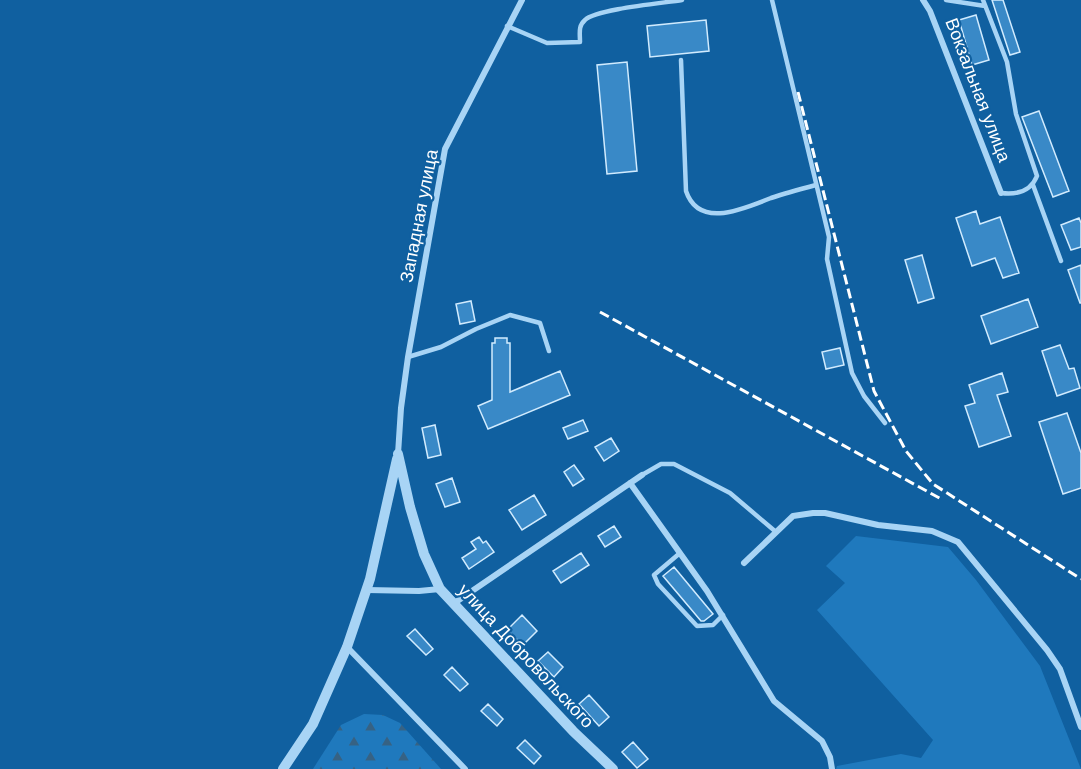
<svg xmlns="http://www.w3.org/2000/svg" width="1081" height="769" font-family="Arial,sans-serif">
  <defs>
    <pattern id="forest-firs" width="22" height="20" patternUnits="userSpaceOnUse" patternTransform="scale(1.5)"><rect width="22" height="20" fill="#1f79bd"/><path d="M5 1l3.5 6h-7zM16 11l3.5 6h-7z" fill="#366284"/></pattern>
  </defs>
  <rect width="100%" height="100%" fill="#1060a0"/>
  <!-- forest -->
  <path fill="url(#forest-firs)" d="M364 714 383 715 400 723 441 769H313L341 725Z"/>
  <!-- garden -->
  <path fill="#1f79bd" d="M856 536 948 547 976 580 1040 666 1081 769H836L837 766 901 754 921 758 933 740 817 610 845 583 826 566Z"/>
  <!-- building -->
  <path fill="#3989c7" stroke="#d1ebfe" stroke-width="1.5" d="M992 0H1003L1020 52 1010 55Z
    M976 15 989 60 972 65 959 20Z
    M706 20 709 51 650 57 647 26Z
    M627 62 637 171 607 174 597 65Z
    M1039 111 1069 191 1053 197 1022 117Z
    M976 211 980 224 1000 217 1019 273 1003 278 995 258 972 266 956 218Z
    M1079 218 1081 223V247L1071 250 1061 225Z
    M922 255 934 298 918 303 905 260Z
    M1081 265V303H1080L1068 270Z
    M1028 299 1038 327 991 344 981 316Z
    M471 301 475 321 460 324 456 304Z
    M495 338H507V343H510V392L560 371 570 395 488 429 478 406 492 400V343H495Z
    M1060 345 1069 369 1074 368 1080 388 1057 396 1042 351Z
    M840 348 844 365 826 369 822 352Z
    M1002 373 1008 392 997 395 1011 436 979 447 965 406 975 403 969 385Z
    M1067 413 1081 453V488L1063 494 1039 422Z
    M583 420 588 431 568 439 563 428Z
    M435 425 441 455 428 458 422 428Z
    M611 438 619 451 604 461 595 447Z
    M574 465 584 479 573 486 564 472Z
    M452 478 460 502 445 507 436 484Z
    M534 495 546 515 522 530 509 510Z
    M614 526 621 537 605 547 598 536Z
    M479 537 483 543 486 541 494 552 469 569 462 558 476 549 471 542Z
    M581 553 589 565 561 583 553 571Z
    M674 567 713 614 704 621H701L663 576Z
    M522 615 537 631 523 645 507 630Z
    M415 629 433 649 426 655 407 636Z
    M548 652 563 667 554 677 538 661Z
    M452 667 468 684 460 691 444 675Z
    M589 695 609 717 599 726 579 704Z
    M488 704 503 719 497 726 481 711Z
    M525 740 541 756 534 764 517 748Z
    M633 742 648 759 637 768 622 752Z"/>
  <g fill="none" stroke-linecap="round" stroke-linejoin="round">
    <!-- service -->
    <path stroke="#a8d4f5" stroke-width="4.5" d="M772 0 829 237 827 259 852 373 864 396 885 423
      M946 0 985 6
      M983 0 1007 62 1016 114 1037 176C1031 191 1017 195 1001 193
      M507 26 547 43 580 42C580 33 578 26 585 20 596 9 664 3 682 0
      M681 60 686 191C699 230 745 208 771 198 786 193 801 189 816 185
      M1033 185 1061 261
      M408 357 441 347 476 329 510 315 540 323 549 351
      M642 475 661 464H674L730 493 776 532
      M680 553 654 575 658 584 697 626 713 625 723 615"/>
    <!-- minor -->
    <path stroke="#a8d4f5" stroke-width="6" d="M923 0 930 11 1001 193
      M398 454 401 408 408 357 445 149 522 0
      M630 483 707 591 774 701 822 741 830 757 832 769
      M744 563 793 516 813 513H825L878 525 932 531 958 542 1047 650 1060 669 1081 727
      M367 590 419 591 440 589
      M453 604 642 475
      M347 647 465 769"/>
    <!-- tertiary -->
    <path stroke="#a8d4f5" stroke-width="10" d="M398 454 410 507 424 554 440 589 573 731 613 769
      M283 769 313 724 347 647 370 579 397 459"/>
    <!-- rail -->
    <path stroke="#fff" stroke-width="3" stroke-dasharray="10 4.5" stroke-linecap="butt" d="M798 92 874 391 906 451 933 484 1081 579
      M600 312 943 500"/>
  </g>
  <g text-anchor="middle" stroke-width="4.5" stroke-linejoin="round" paint-order="stroke">
    <!-- street labels -->
    <g font-size="18" fill="#fff" stroke="#1060a0">
      <text transform="translate(978 90) rotate(69)" y="6">Вокзальная улица</text>
      <text transform="translate(419 216) rotate(-79)" y="6">Западная улица</text>
      <text transform="translate(526 656) rotate(47)" y="6">улица Добровольского</text>
    </g>
  </g>
</svg>
